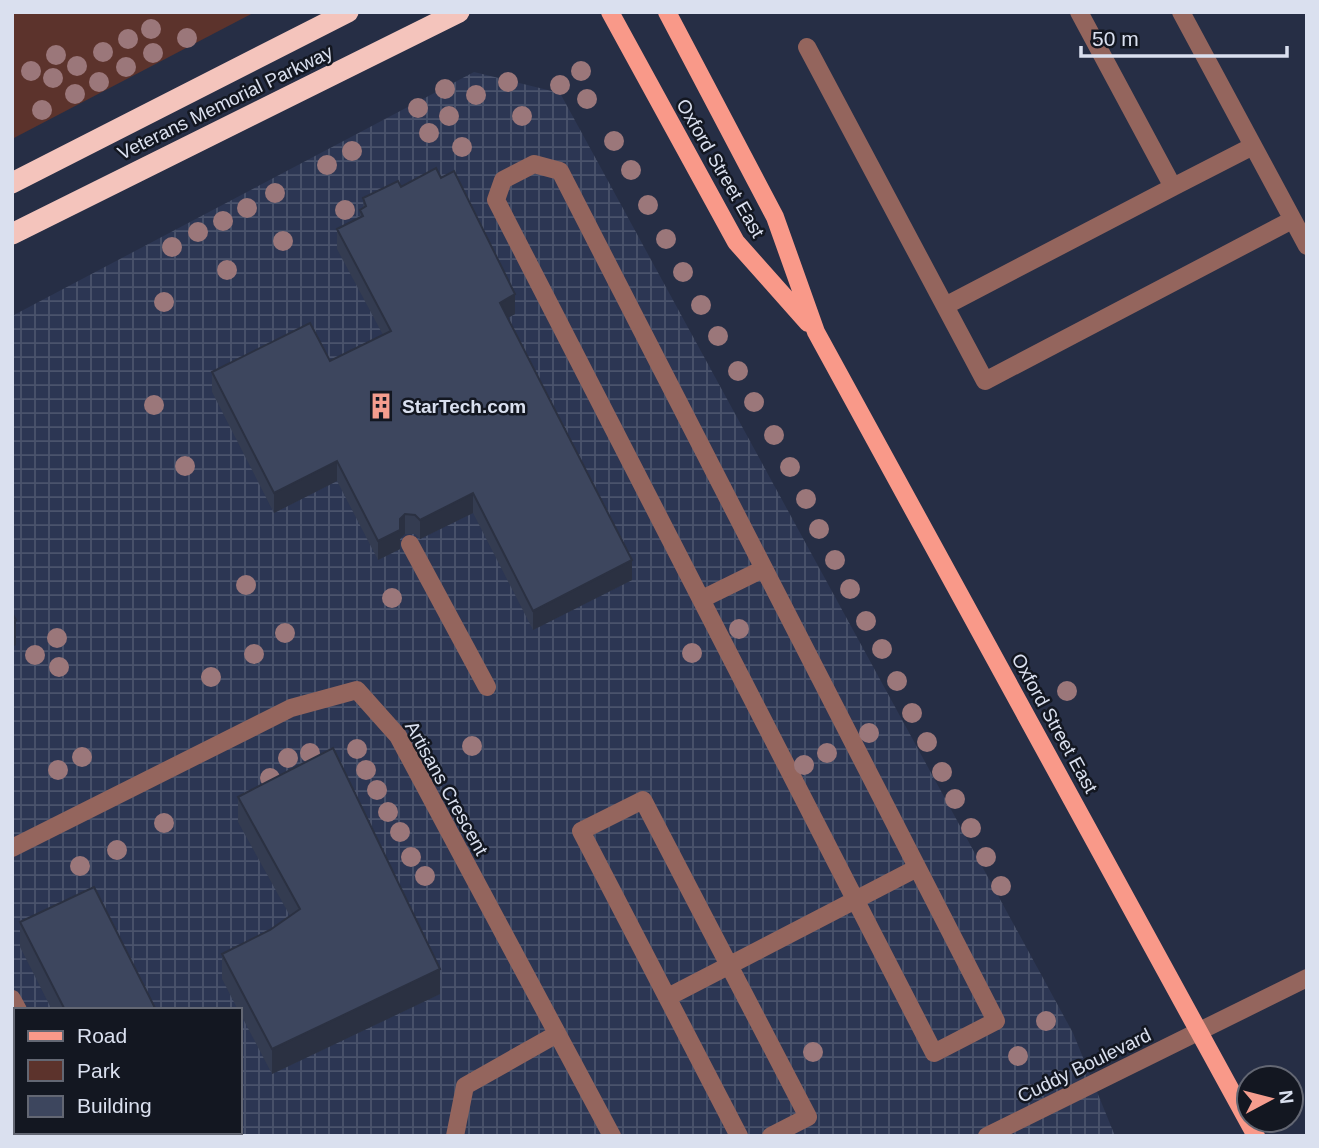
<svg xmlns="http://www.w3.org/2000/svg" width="1319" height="1148" font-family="Helvetica,sans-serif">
  <defs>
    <pattern id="industrial-grid" width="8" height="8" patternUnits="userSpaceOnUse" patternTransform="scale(1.75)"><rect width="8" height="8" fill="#2c3653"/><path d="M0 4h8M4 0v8" fill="none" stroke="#4a536c"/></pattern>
  </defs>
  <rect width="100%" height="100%" fill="#262e45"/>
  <!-- industrial -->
  <path fill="url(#industrial-grid)" fill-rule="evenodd" d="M474 72 560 93 1073 1033 1115 1136H12V316ZM16 1010H240V1132H16Z"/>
  <!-- green -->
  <path fill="#5c332c" d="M12 12H255L12 139Z"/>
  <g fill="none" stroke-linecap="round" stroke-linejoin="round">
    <!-- minor -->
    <path stroke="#94655d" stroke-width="18" d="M1079 12 1173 187 1253 146
      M1181 12 1307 246
      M807 47 945 306 1173 187
      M534 164 560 171 996 1021 934 1053 496 200 503 180Z
      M945 306 985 381 1292 220
      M410 544 487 687
      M702 599 763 569
      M12 848 291 708 357 690 398 736 612 1136
      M668 997 917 868
      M12 999 18 1010
      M80 1132 82 1136
      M455 1136 465 1086 557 1034
      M739 1136 581 831 643 800 808 1117 771 1136
      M987 1136 1307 978"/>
    <!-- major -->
    <path stroke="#f99989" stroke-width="18" d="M610 12 736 242 808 323
      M667 12 775 217 816 332 1256 1136"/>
    <!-- highway -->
    <path stroke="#f4c4bc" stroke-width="21" d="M12 183 348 12
      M12 234 459 12"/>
  </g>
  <!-- trees -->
  <g fill="#9b777a">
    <circle cx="151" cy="29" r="10"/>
    <circle cx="187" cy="38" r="10"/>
    <circle cx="128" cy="39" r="10"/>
    <circle cx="103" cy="52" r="10"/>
    <circle cx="153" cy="53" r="10"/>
    <circle cx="56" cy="55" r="10"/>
    <circle cx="77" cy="66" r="10"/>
    <circle cx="126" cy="67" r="10"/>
    <circle cx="31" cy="71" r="10"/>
    <circle cx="581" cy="71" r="10"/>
    <circle cx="53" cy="78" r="10"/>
    <circle cx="99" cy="82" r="10"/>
    <circle cx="508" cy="82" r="10"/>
    <circle cx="560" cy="85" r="10"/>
    <circle cx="445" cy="89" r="10"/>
    <circle cx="75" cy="94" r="10"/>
    <circle cx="476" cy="95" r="10"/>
    <circle cx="587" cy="99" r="10"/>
    <circle cx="418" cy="108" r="10"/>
    <circle cx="42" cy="110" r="10"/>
    <circle cx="449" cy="116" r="10"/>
    <circle cx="522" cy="116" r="10"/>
    <circle cx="429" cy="133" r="10"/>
    <circle cx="614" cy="141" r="10"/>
    <circle cx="462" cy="147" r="10"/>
    <circle cx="352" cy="151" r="10"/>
    <circle cx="327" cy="165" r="10"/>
    <circle cx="631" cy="170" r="10"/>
    <circle cx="275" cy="193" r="10"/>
    <circle cx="648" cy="205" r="10"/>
    <circle cx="247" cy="208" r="10"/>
    <circle cx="345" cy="210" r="10"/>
    <circle cx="223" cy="221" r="10"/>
    <circle cx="198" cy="232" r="10"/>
    <circle cx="666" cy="239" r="10"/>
    <circle cx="283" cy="241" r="10"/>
    <circle cx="172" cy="247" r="10"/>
    <circle cx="227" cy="270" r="10"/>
    <circle cx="683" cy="272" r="10"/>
    <circle cx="164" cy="302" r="10"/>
    <circle cx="701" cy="305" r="10"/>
    <circle cx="718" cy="336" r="10"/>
    <circle cx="738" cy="371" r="10"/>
    <circle cx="754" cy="402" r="10"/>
    <circle cx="154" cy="405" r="10"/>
    <circle cx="774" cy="435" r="10"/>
    <circle cx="185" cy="466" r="10"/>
    <circle cx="790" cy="467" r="10"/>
    <circle cx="806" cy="499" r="10"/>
    <circle cx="819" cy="529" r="10"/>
    <circle cx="835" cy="560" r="10"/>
    <circle cx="246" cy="585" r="10"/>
    <circle cx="850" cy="589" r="10"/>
    <circle cx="392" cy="598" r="10"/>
    <circle cx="866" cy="621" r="10"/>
    <circle cx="739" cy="629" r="10"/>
    <circle cx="285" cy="633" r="10"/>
    <circle cx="57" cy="638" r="10"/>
    <circle cx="882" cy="649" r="10"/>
    <circle cx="692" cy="653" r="10"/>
    <circle cx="254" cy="654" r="10"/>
    <circle cx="35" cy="655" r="10"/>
    <circle cx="59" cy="667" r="10"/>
    <circle cx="211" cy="677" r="10"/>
    <circle cx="897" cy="681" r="10"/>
    <circle cx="1067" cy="691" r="10"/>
    <circle cx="912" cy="713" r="10"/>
    <circle cx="869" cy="733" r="10"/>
    <circle cx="927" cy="742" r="10"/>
    <circle cx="472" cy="746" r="10"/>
    <circle cx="357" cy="749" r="10"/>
    <circle cx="310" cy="753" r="10"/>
    <circle cx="827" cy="753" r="10"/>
    <circle cx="82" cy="757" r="10"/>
    <circle cx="288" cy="758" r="10"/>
    <circle cx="804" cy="765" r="10"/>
    <circle cx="58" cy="770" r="10"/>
    <circle cx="366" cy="770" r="10"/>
    <circle cx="942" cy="772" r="10"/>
    <circle cx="270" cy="778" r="10"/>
    <circle cx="377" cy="790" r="10"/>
    <circle cx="955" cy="799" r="10"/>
    <circle cx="388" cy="812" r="10"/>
    <circle cx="164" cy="823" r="10"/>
    <circle cx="971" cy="828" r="10"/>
    <circle cx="400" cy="832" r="10"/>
    <circle cx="117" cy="850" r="10"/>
    <circle cx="411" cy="857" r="10"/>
    <circle cx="986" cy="857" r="10"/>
    <circle cx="80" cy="866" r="10"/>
    <circle cx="425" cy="876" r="10"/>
    <circle cx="1001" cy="886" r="10"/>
    <circle cx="1046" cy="1021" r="10"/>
    <circle cx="813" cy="1052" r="10"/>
    <circle cx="1018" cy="1056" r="10"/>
  </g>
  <!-- wall -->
  <path fill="#343c51" d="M441 178 515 314 508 318 632 580 533 630 473 513 420 539 415 534H405L400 539V549L378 560 337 481 274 513 212 392V372L330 361 383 335 337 249V229L360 217V210L363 208V198L401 187Z
    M238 797 440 994 272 1074 240 1013V1010H238L222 979V954L270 930 290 916 238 822Z
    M20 922 156 1010H52L20 947Z
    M115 1132H218L220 1136H116Z"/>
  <!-- shaded-wall -->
  <path fill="#2b3142" d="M515 294V314L500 322V303Z
    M337 461V481L274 513V493Z
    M473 493V513L420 539V520Z
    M405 514V534L400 539V519Z
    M400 530V549L378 560V541Z
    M632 560V580L533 630V611Z
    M16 620V645L12 647V622Z
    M440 969V994L272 1074V1049Z"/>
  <!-- building -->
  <path fill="#3d465e" stroke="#2b3142" stroke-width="2" d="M436 168 441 178 454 171 515 294 500 303 632 560 533 611 473 493 420 520 415 515 405 514 400 519V530L378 541 337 461 274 493 212 372 310 323 330 361 391 331 337 229 363 216 360 210 366 206 363 198 398 181 401 187Z
    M12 613 16 620 12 622Z
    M333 748 440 969 272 1049 222 954 270 930 300 909 238 797Z
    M94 887 156 1010H65L20 922Z
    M128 1132H218L220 1136H129Z"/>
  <!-- icons -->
  <defs>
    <g id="building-bare" transform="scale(2.1)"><path d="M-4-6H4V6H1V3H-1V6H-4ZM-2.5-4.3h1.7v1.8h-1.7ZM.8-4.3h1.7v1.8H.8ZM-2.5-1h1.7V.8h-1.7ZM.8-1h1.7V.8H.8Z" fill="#f59d8e" stroke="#131721" stroke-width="2.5" paint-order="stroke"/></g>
  </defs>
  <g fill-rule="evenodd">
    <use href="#building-bare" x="381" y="406"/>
  </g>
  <g text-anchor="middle" stroke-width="5" stroke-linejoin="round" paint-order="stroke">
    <!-- street labels -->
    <g font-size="19" fill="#dae0ef" stroke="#131721">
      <text transform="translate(225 102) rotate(-26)" y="7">Veterans Memorial Parkway</text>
      <text transform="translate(721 168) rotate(60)" y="7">Oxford Street East</text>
      <text transform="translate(1055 723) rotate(61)" y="7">Oxford Street East</text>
      <text transform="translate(447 788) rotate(61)" y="7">Artisans Crescent</text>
      <text transform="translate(1084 1065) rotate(-26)" y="7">Cuddy Boulevard</text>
    </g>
    <!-- poi labels -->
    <g font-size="19" font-weight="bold" fill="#dae0ef" stroke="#131721" text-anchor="start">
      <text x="402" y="413">StarTech.com</text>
    </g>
  </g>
  <!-- border -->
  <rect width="1319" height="1148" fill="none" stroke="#dae0ef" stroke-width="28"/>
  <!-- legend -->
  <rect x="14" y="1008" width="228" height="126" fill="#131721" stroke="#636773" stroke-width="2"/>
  <rect x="28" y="1031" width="35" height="10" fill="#f99989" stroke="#636773" stroke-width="2"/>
  <text x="77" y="1043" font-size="21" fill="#dae0ef">Road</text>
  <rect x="28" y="1060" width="35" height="21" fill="#5c332c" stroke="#636773" stroke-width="2"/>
  <text x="77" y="1078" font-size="21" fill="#dae0ef">Park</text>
  <rect x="28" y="1096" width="35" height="21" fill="#3d465e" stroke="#636773" stroke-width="2"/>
  <text x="77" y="1113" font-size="21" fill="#dae0ef">Building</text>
  <!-- north arrow -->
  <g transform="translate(1270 1099) rotate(83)"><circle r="33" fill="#131721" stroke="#636773" stroke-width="2"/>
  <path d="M0-5L12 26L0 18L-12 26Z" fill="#f59d8e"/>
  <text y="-10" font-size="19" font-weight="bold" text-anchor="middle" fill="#dae0ef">N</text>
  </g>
  <!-- scale -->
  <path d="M1081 46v10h206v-10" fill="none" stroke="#dae0ef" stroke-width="3.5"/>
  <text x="1092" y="46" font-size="21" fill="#dae0ef" stroke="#131721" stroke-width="5" paint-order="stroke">50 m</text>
</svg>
